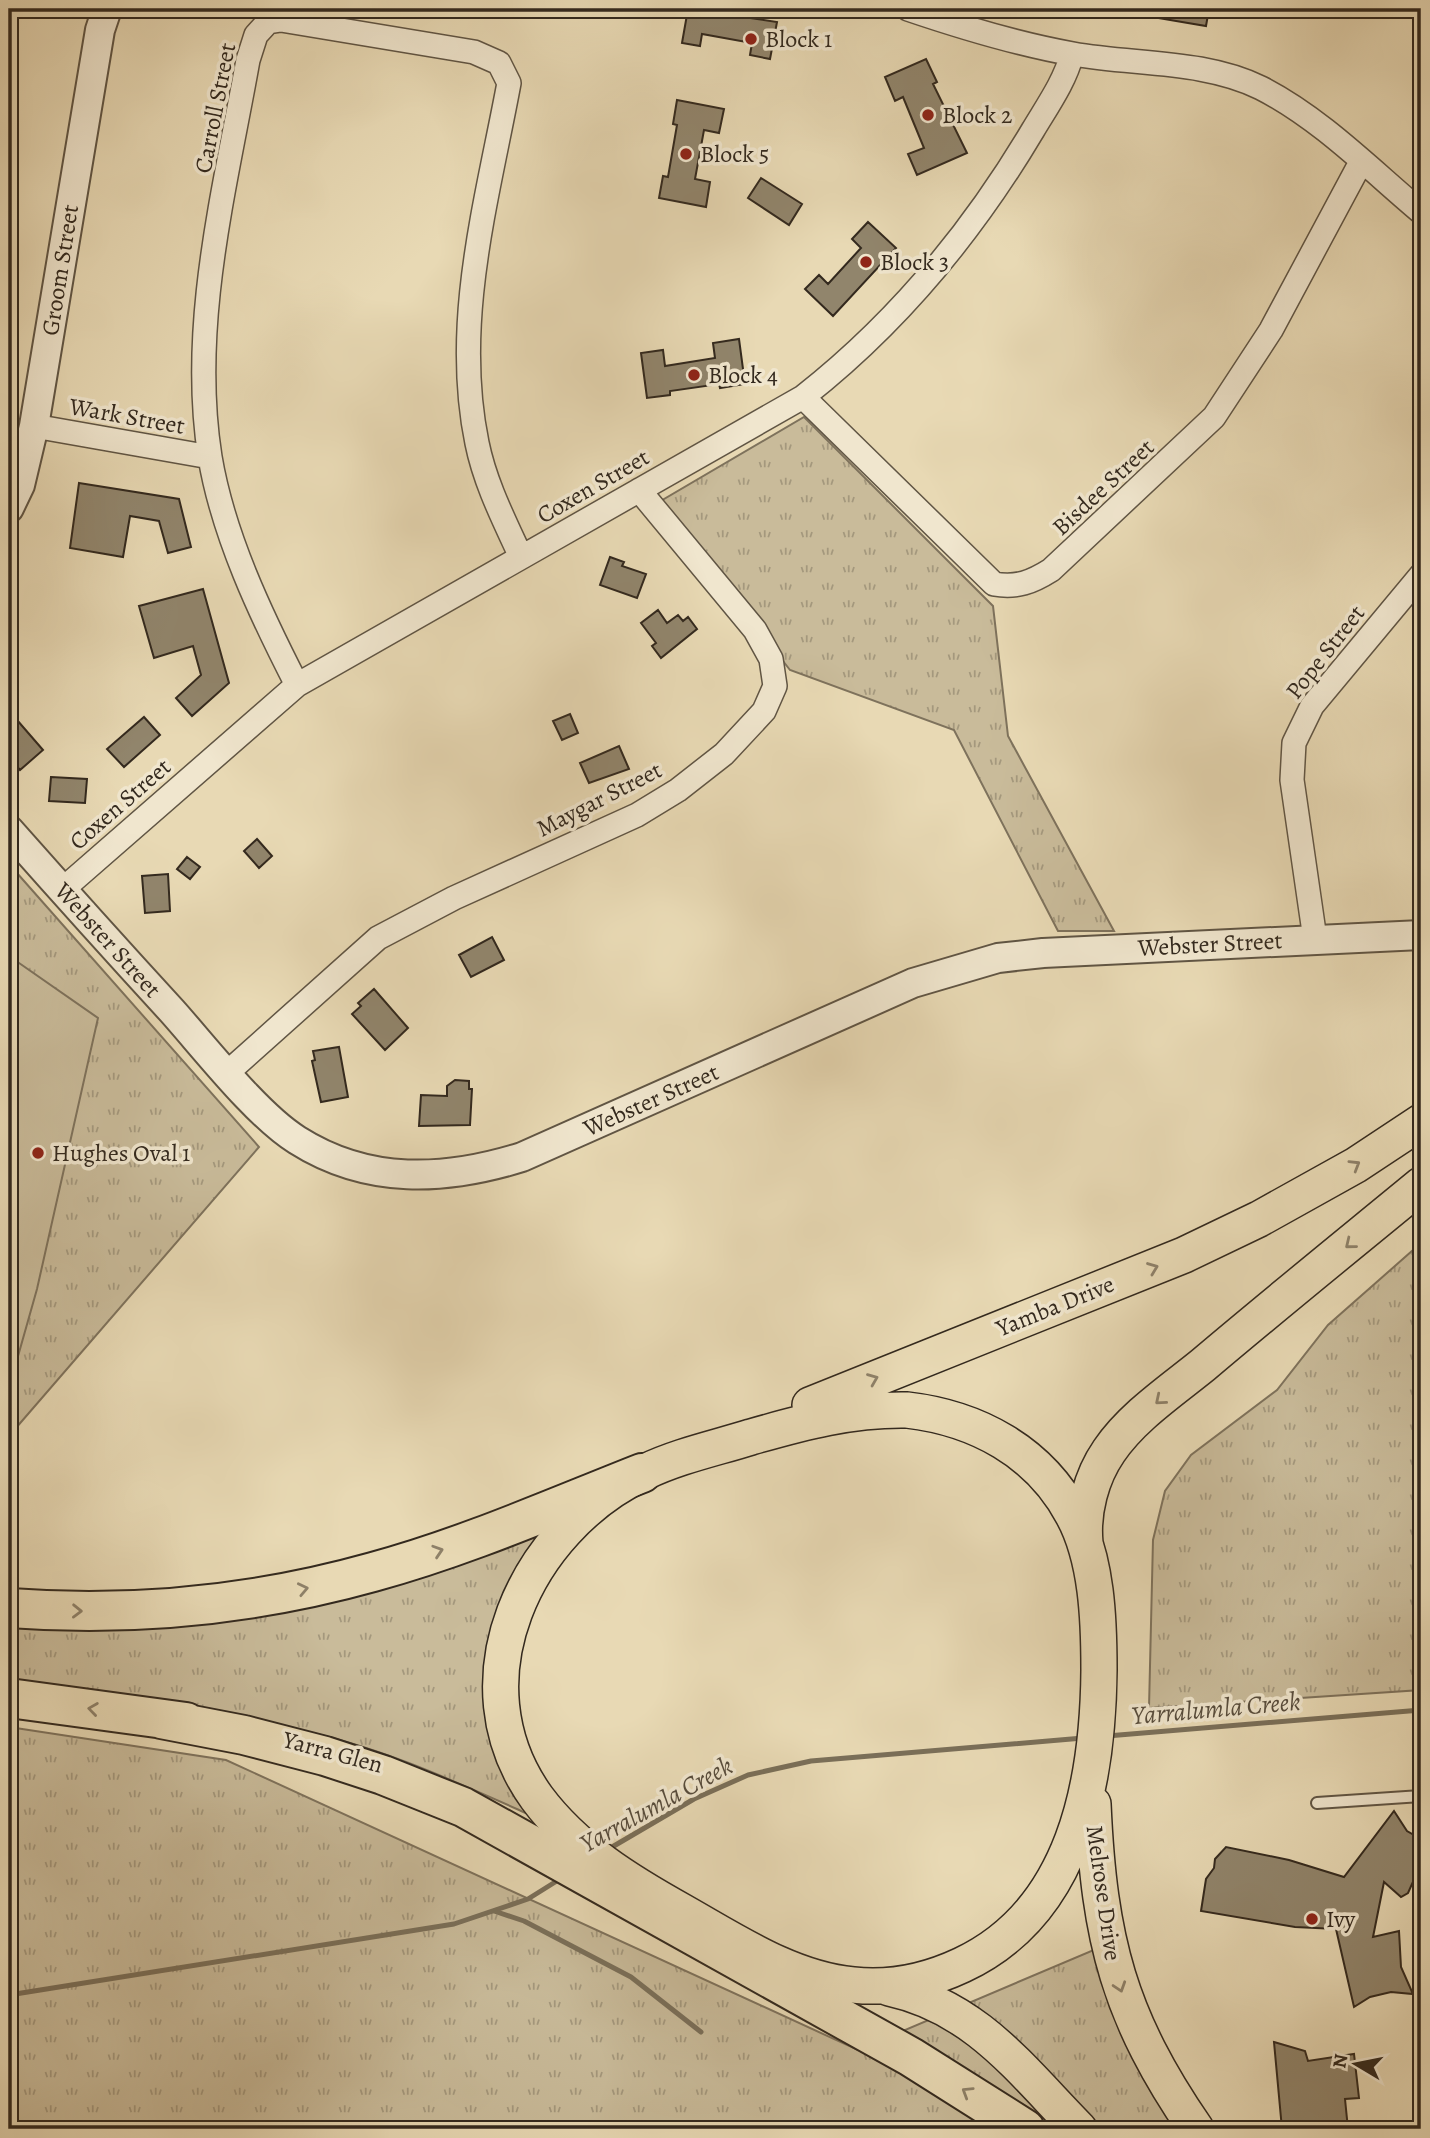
<svg xmlns="http://www.w3.org/2000/svg" width="1430" height="2138" font-family="Alegreya,serif">
  <defs>
    <pattern id="grass-tufts" width="24" height="20" patternUnits="userSpaceOnUse" patternTransform="scale(1.75)"><rect width="24" height="20" fill="#c9bb9a"/><path d="M3 7l-1-3M5 7V3M7 7l1-3M15 17l-1-3M17 17v-4M19 17l1-3" fill="none" stroke="#a4987d"/></pattern>
  </defs>
  <rect width="100%" height="100%" fill="#e8d9b4"/>
  <filter id="stains"><feTurbulence type="fractalNoise" baseFrequency=".00286" numOctaves="4"/><feColorMatrix values="0 0 0 0 .2 0 0 0 0 .09 0 0 0 0 .02 0 0 0 .5 -.17"/></filter>
  <radialGradient id="worn" r=".72"><stop offset=".6" stop-color="#630" stop-opacity="0"/><stop offset="1" stop-color="#630" stop-opacity=".3"/></radialGradient>
  <!-- grass -->
  <path fill="url(#grass-tufts)" stroke="#7e725c" stroke-width="2" d="M804 417 993 606 1008 736 1114 931H1058L954 730 790 670 659 502Z
    M9 864 259 1147 9 1436Z
    M1421 1243V1690L1149 1708 1153 1540 1165 1491 1191 1455 1277 1390 1328 1325Z
    M574 1513 511 1605 528 1814C452 1780 376 1745 294 1729 200 1710 103 1702 9 1689V1619L71 1623Z
    M9 1727 226 1760 858 2050 1096 1949 1182 2129H9Z"/>
  <!-- pitch -->
  <path fill="#c9bb9a" stroke="#7e725c" stroke-width="2" d="M9 956 98 1018 37 1289 9 1388Z"/>
  <g fill="none" stroke-linecap="round" stroke-linejoin="round">
    <!-- stream -->
    <path stroke="#7a6f59" stroke-width="5" d="M1107 1736 1421 1710
      M607 1850 694 1799 748 1775 811 1761 1083 1738
      M494 1911 524 1921 631 1977 701 2032
      M9 1995 454 1924 528 1899 560 1879"/>
  </g>
  <!-- building -->
  <path fill="#91856c" stroke="#33291e" stroke-width="2" d="M688 9 777 22 770 59 750 55 752 43 702 34 700 46 682 43Z
    M1152 9H1209L1206 26 1152 17Z
    M926 59 937 82 933 84 967 153 917 175 908 154 924 148 903 97 895 101 885 77Z
    M677 100 724 109 719 133 704 130 695 179 710 182 706 207 659 198 663 176 668 177 677 125 673 124Z
    M761 178 802 204 789 225 748 198Z
    M868 222 896 248 833 316 805 289 819 275 828 284 861 248 852 239Z
    M739 339 745 384 720 388 719 384 670 391V395L647 398 641 353 663 350 665 366 715 358 713 343Z
    M79 483 179 499 191 547 168 553 159 521 130 516 123 557 70 548Z
    M610 557 624 562 622 566 646 574 637 598 600 585Z
    M203 589 229 683 192 716 176 698 201 675 193 646 154 658 139 606Z
    M658 610 667 623 678 615 683 621 688 617 697 629 661 658 652 646 656 643 641 623Z
    M570 714 578 733 562 740 553 721Z
    M144 717 160 735 124 767 107 749Z
    M17 720 43 750 20 770 9 757V728Z
    M619 746 629 769 589 783 580 763Z
    M51 777 87 779 85 803 49 801Z
    M257 839 272 856 259 868 244 851Z
    M187 857 200 867 190 879 177 869Z
    M168 874 170 911 145 913 142 876Z
    M492 937 504 960 471 977 459 955Z
    M374 989 408 1028 385 1050 352 1014 361 1006 358 1003Z
    M339 1047 348 1097 321 1102 312 1061 315 1060 313 1051Z
    M455 1080 469 1081V1089H472L470 1125 419 1126 421 1095 447 1096V1086Z
    M1394 1811 1407 1831 1421 1839V1864L1408 1893 1401 1897 1384 1882 1373 1937 1399 1931 1401 1967 1413 1994 1391 1992 1370 1997 1354 2007 1336 1929 1295 1927 1201 1911 1206 1879 1214 1868 1215 1859 1226 1847 1289 1860 1344 1877Z
    M1274 2042 1305 2051 1308 2061 1354 2054 1359 2098 1345 2099 1348 2129H1282Z"/>
  <g fill="none" stroke-linecap="round" stroke-linejoin="round">
    <!-- service casing -->
    <g stroke="#605544" stroke-width="14">
      <path id="service" d="M1317 1803 1421 1796"/>
    </g>
    <!-- minor casing -->
    <g stroke="#605544" stroke-width="26">
      <path id="minor" d="M908 9C961 27 1017 44 1073 54 1134 65 1205 60 1261 88 1320 118 1371 170 1421 212
        M803 397 994 584C1017 588 1032 582 1051 570L1214 417 1271 330 1361 162
        M34 426 210 457
        M297 685C261 615 223 535 210 457 189 325 225 189 248 60L256 35 268 22 281 20 474 52 499 63 509 83C487 201 452 322 477 443 485 483 504 520 521 557
        M62 890 297 685 803 397C896 324 973 231 1033 130 1048 105 1065 81 1072 54
        M1315 939 1292 780 1294 743 1312 706 1421 575
        M227 1073 378 938 454 898 637 815 678 790 724 754 764 711 775 686 771 659 755 630 639 490"/>
    </g>
    <!-- tertiary casing -->
    <g stroke="#605544" stroke-width="32">
      <path id="tertiary" d="M9 508 20 485 34 426 100 30 107 9
        M9 830C63 891 117 951 172 1011 205 1048 257 1115 297 1140 368 1185 445 1181 522 1157L913 983 998 958 1043 953 1421 935"/>
    </g>
    <!-- primary casing -->
    <g stroke="#33291e" stroke-width="38">
      <path id="primary" d="M810 1405 1184 1255 1259 1219 1356 1165 1421 1122
        M907 1410C976 1418 1039 1451 1073 1515 1097 1559 1099 1620 1099 1670 1098 1783 1075 1912 962 1965 928 1981 890 1989 853 1985 791 1979 736 1942 683 1912 629 1882 575 1849 537 1798 453 1682 525 1528 645 1472 678 1456 716 1448 751 1437 803 1422 852 1409 907 1410Z
        M1085 1543C1082 1512 1091 1477 1109 1451 1132 1417 1171 1391 1203 1365 1275 1304 1348 1245 1421 1185
        M1093 1804C1099 1940 1119 2017 1196 2129
        M889 1988C976 2007 1020 2069 1079 2129"/>
    </g>
    <!-- motorway casing -->
    <g stroke="#33291e" stroke-width="42">
      <path id="motorway" d="M9 1608C131 1617 255 1605 373 1572 465 1547 553 1508 642 1473
        M9 1698 186 1722
        M161 1719 244 1735 325 1756 383 1775 463 1807 911 2057 1025 2129"/>
    </g>
    <!-- service -->
    <use href="#service" stroke="#f0e6ce" stroke-width="10"/>
    <!-- minor -->
    <use href="#minor" stroke="#f0e6ce" stroke-width="23"/>
    <!-- tertiary -->
    <use href="#tertiary" stroke="#f0e6ce" stroke-width="28"/>
    <!-- primary -->
    <use href="#primary" stroke="#e8d9b4" stroke-width="35"/>
    <!-- motorway -->
    <use href="#motorway" stroke="#e8d9b4" stroke-width="38"/>
  </g>
  <!-- one-way arrows -->
  <defs><path id="oneway-chevron" d="M-2-3.5L2.5 0L-2 3.5" fill="none" stroke-width="1.6" stroke-linecap="round" stroke-linejoin="round" transform="scale(1.75)"/></defs>
  <g stroke="#8e8169">
    <use href="#oneway-chevron" transform="translate(1355 1165) rotate(-31)"/>
    <use href="#oneway-chevron" transform="translate(1350 1244) rotate(141)"/>
    <use href="#oneway-chevron" transform="translate(1153 1268) rotate(-21)"/>
    <use href="#oneway-chevron" transform="translate(873 1379) rotate(-22)"/>
    <use href="#oneway-chevron" transform="translate(1160 1400) rotate(140)"/>
    <use href="#oneway-chevron" transform="translate(438 1551) rotate(-18)"/>
    <use href="#oneway-chevron" transform="translate(303 1589) rotate(-12)"/>
    <use href="#oneway-chevron" transform="translate(77 1611) rotate(1)"/>
    <use href="#oneway-chevron" transform="translate(93 1709) rotate(-172)"/>
    <use href="#oneway-chevron" transform="translate(1120 1987) rotate(72)"/>
    <use href="#oneway-chevron" transform="translate(967 2092) rotate(-148)"/>
  </g>
  <!-- markers -->
  <g fill="#8f2418" stroke="#f0e6ce" stroke-width="2.5">
    <circle cx="751" cy="39" r="7"/>
    <circle cx="928" cy="115" r="7"/>
    <circle cx="686" cy="154" r="7"/>
    <circle cx="866" cy="262" r="7"/>
    <circle cx="694" cy="375" r="7"/>
    <circle cx="38" cy="1153" r="7"/>
    <circle cx="1312" cy="1919" r="7"/>
  </g>
  <g text-anchor="middle" stroke-width="7" stroke-linejoin="round" paint-order="stroke">
    <!-- poi labels -->
    <g font-size="24" fill="#33291e" stroke="#f0e6ce" text-anchor="start">
      <text x="765" y="47">Block 1</text>
      <text x="942" y="123">Block 2</text>
      <text x="700" y="162">Block 5</text>
      <text x="880" y="270">Block 3</text>
      <text x="708" y="383">Block 4</text>
      <text x="52" y="1161">Hughes Oval 1</text>
      <text x="1326" y="1927">Ivy</text>
    </g>
    <!-- street labels -->
    <g font-size="24" fill="#33291e" stroke="#f0e6ce">
      <text transform="translate(215 108) rotate(-79)" y="8">Carroll Street</text>
      <text transform="translate(60 270) rotate(-81)" y="8">Groom Street</text>
      <text transform="translate(127 416) rotate(10)" y="8">Wark Street</text>
      <text transform="translate(593 486) rotate(-30)" y="8">Coxen Street</text>
      <text transform="translate(1103 487) rotate(-43)" y="8">Bisdee Street</text>
      <text transform="translate(1325 652) rotate(-52)" y="8">Pope Street</text>
      <text transform="translate(599 799) rotate(-27)" y="8">Maygar Street</text>
      <text transform="translate(120 804) rotate(-41)" y="8">Coxen Street</text>
      <text transform="translate(108 940) rotate(48)" y="8">Webster Street</text>
      <text transform="translate(1210 944) rotate(-3)" y="8">Webster Street</text>
      <text transform="translate(651 1100) rotate(-24)" y="8">Webster Street</text>
      <text transform="translate(1055 1306) rotate(-22)" y="8">Yamba Drive</text>
      <text transform="translate(333 1752) rotate(15)" y="8">Yarra Glen</text>
      <text transform="translate(1104 1893) rotate(82)" y="8">Melrose Drive</text>
    </g>
    <!-- water labels -->
    <g font-size="26" font-style="italic" fill="#574c3c" stroke="#f0e6ce">
      <text transform="translate(1216 1708) rotate(-5)" y="9">Yarralumla Creek</text>
      <text transform="translate(656 1804) rotate(-29)" y="9">Yarralumla Creek</text>
    </g>
  </g>
  <!-- margin -->
  <rect width="1430" height="2138" fill="none" stroke="#e8d9b4" stroke-width="35"/>
  <rect x="10" y="10" width="1409" height="2117" fill="none" stroke="#33291e" stroke-width="3.5"/>
  <rect x="18" y="18" width="1395" height="2103" fill="none" stroke="#33291e" stroke-width="2"/>
  <!-- north arrow -->
  <g transform="translate(1356 2064) rotate(280)" stroke="#f0e6ce" stroke-width="5" paint-order="stroke">
  <path d="M0-5L12 26L0 18L-12 26Z" fill="#33291e"/>
  <text y="-10" font-size="19" font-weight="bold" text-anchor="middle" fill="#33291e">N</text>
  </g>
  <rect width="100%" height="100%" filter="url(#stains)"/>
  <rect width="100%" height="100%" fill="url(#worn)"/>
</svg>
